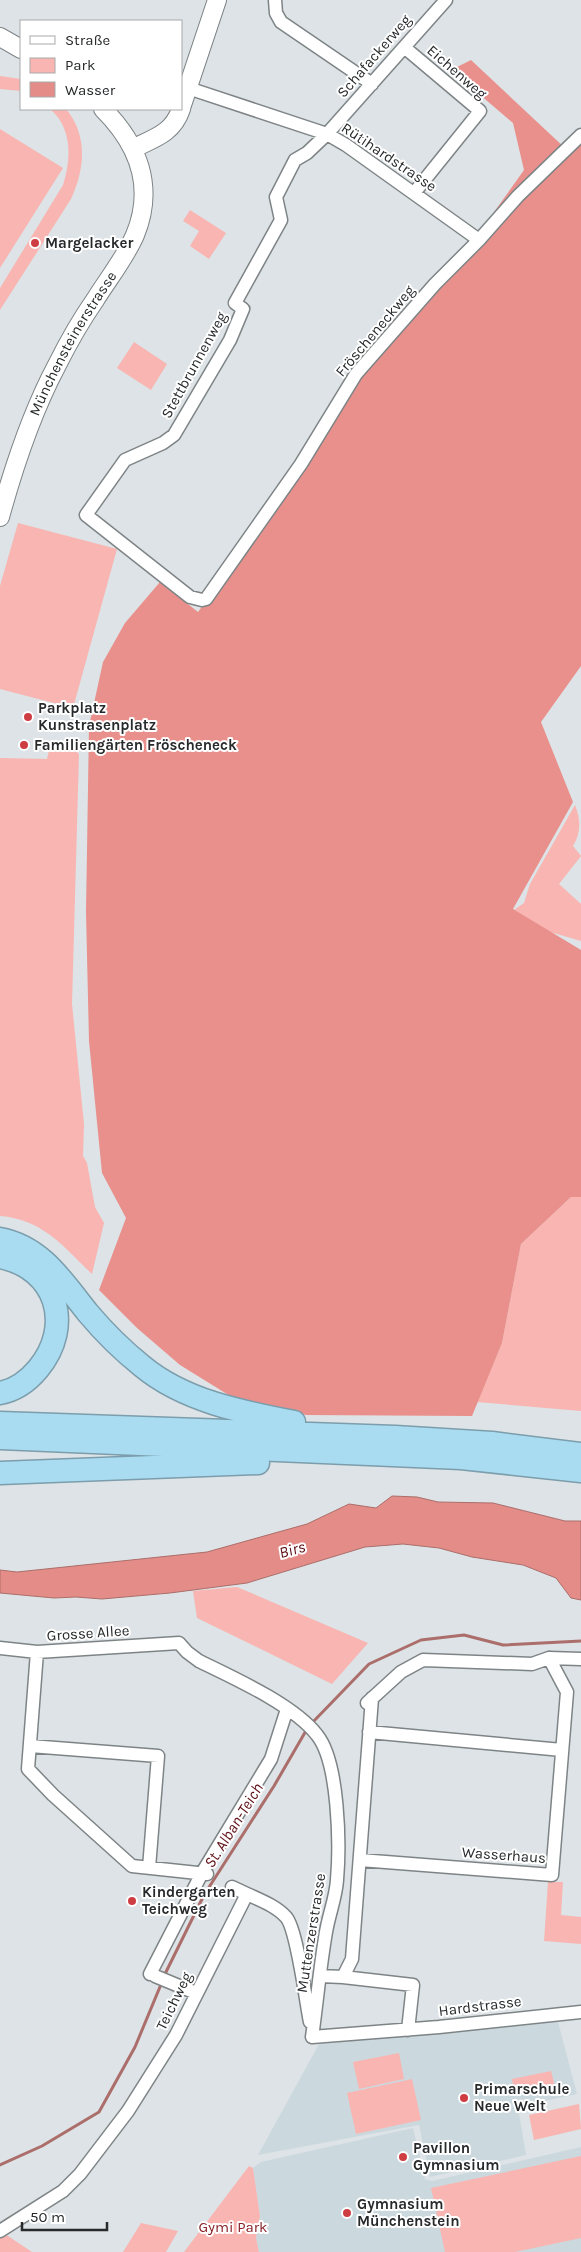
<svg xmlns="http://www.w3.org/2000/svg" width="581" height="2252" font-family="Karla,sans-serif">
  <rect width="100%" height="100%" fill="#dde3e6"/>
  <!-- built -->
  <path fill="#cbd9df" d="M558 2022 577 2094 518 2107 526 2155 430 2177 419 2125 258 2155 319 2044Z
    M413 2128 425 2179 432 2181 581 2147V2252H259L256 2238 260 2216 253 2168 261 2162Z"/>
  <!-- green -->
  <path fill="#f9b5b1" d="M0 76 21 79V91L0 89Z
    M50 109H66C88 135 85 169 71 199L0 310V288L63 185C71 161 73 128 50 109Z
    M0 129 63 168 0 268Z
    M190 210 226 233 209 259 190 246 199 231 183 221Z
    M134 342 167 364 151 390 117 368Z
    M18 523 117 549 73 708 0 689V586Z
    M53 744 75 750 79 754 72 1004 84 1124 83 1156 87 1163 95 1207 104 1223 92 1274C63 1246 42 1219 0 1216V758L47 759 50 746Z
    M575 805C581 820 581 833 573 846L581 856 559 884 581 904V941L550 932 514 910 524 903 530 884Z
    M571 1197H581V1411L477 1402 502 1343 521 1244Z
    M237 1587 368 1643 332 1684 197 1618 193 1591Z
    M548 1882H563L561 1915 581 1917V1944L544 1941Z
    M399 2053 404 2079 359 2089 353 2062Z
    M551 2071 555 2087 515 2095 512 2079Z
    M412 2079 421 2120 356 2134 347 2093Z
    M579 2104 581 2129 534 2140 529 2115Z
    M581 2156V2238L515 2252H445L431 2188Z
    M249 2166 253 2168 260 2216 256 2238 259 2252H184Z
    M141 2223 178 2231 166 2252H123Z
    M5 2234 32 2252H0V2238Z"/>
  <!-- forest -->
  <path fill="#e9908c" d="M471 60 566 149 581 135V666L541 722 573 802 513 909 581 950V1197H571L521 1244 502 1343 472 1416 306 1415 235 1399 180 1365 137 1328 99 1290 126 1218 102 1173 89 1041 86 912 89 726 103 662 125 623 160 582 198 612 307 463 361 376 452 271 524 170 513 123 451 70Z"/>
  <!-- water -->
  <path fill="#e48c87" stroke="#ab6e6b" d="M392 1496 417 1497 438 1502 493 1503 565 1521H581V1600L571 1598 556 1578 523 1565 472 1557 439 1548 403 1544 365 1547 247 1583 170 1593 102 1599 76 1597 54 1598 0 1593V1570L17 1572 207 1552 307 1524 349 1504 376 1508Z"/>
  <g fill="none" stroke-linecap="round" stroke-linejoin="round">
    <!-- stream -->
    <path stroke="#ab6e6b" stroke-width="3" d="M311 1724 369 1664 421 1640 464 1635 503 1645 581 1641
      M164 1976 204 1895 274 1786 307 1729
      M0 2165 42 2146 99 2112 135 2047 162 1982"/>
    <!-- street casing -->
    <g stroke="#7e8486" stroke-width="15">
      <path id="street" d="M275 0 276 13 281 22 372 84
        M446 0 327 134 307 153 295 160 276 197 281 220 235 303 243 309 230 340 174 435 163 443 125 460 86 515 190 597 202 600 206 599 301 464 356 374 435 284 479 240 518 196 581 135
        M404 47 480 111 414 193
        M188 88 327 134 346 145 479 240
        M0 1648 37 1652 179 1643 187 1652 199 1661C234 1678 294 1705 317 1735 339 1762 340 1845 337 1880 336 1897 329 1914 326 1932 320 1966 317 2002 312 2037
        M37 1652 28 1769 53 1795 132 1866 207 1874
        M367 1703 401 1672 423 1660 532 1664 549 1658 581 1659
        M369 1732 562 1750
        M30 1746 158 1756 149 1868
        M360 1860 552 1875 567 1692 549 1658
        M232 1887 247 1894
        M150 1974 202 1873 271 1759 287 1709
        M155 1976 196 1993
        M320 1976 343 1977 352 1959 372 1698
        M343 1977 413 1985 408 2030
        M312 2037 439 2027 581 2012
        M0 2231 63 2191 80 2174 128 2111 176 2035 247 1894C260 1900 276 1906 286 1917 297 1929 306 2003 310 2022"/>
    </g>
    <!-- secondary casing -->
    <g stroke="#7e8486" stroke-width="20">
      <g id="secondary">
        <path d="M0 37 21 49"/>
        <path d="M181 108 217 0"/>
        <path d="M134 148C155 138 173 133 181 109"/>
        <path id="s1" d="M0 517C14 466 32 412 57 365 68 343 81 320 95 300 108 279 125 258 135 235 155 187 138 144 103 109"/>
      </g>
    </g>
    <!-- highway casing -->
    <g stroke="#7c9dab" stroke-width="25">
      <path id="highway" d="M0 1239C42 1247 63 1282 88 1313 104 1332 122 1350 142 1366 184 1401 242 1412 294 1422
        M0 1257C57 1268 74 1326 38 1369 28 1381 16 1390 0 1393
        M0 1423 395 1437 492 1443 581 1454
        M0 1438 461 1458 581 1471
        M0 1473 258 1463"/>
    </g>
    <!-- street -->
    <use href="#street" stroke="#fff" stroke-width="12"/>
    <!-- secondary -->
    <use href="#secondary" stroke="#fff" stroke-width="18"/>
    <!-- highway -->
    <use href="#highway" stroke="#a9dcf1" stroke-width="22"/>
  </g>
  <!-- markers -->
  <g fill="#cd3d42" stroke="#fff" stroke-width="2">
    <circle cx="35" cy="243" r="5"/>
    <circle cx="28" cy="717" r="5"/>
    <circle cx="24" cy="745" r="5"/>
    <circle cx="132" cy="1901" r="5"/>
    <circle cx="464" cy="2098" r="5"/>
    <circle cx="403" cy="2157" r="5"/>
    <circle cx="347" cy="2213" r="5"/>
  </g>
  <g text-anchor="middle" stroke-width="4" stroke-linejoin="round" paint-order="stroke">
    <!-- street labels -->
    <g font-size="15" fill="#27292a" stroke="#fff">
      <text transform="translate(374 56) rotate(-49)" y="5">Schafackerweg</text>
      <text transform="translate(457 72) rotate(41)" y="5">Eichenweg</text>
      <text transform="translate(389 157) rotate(34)" y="5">Rütihardstrasse</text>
      <text transform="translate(375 331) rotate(-50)" y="5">Fröscheneckweg</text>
      <text dy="5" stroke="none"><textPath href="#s1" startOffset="189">Münchensteinerstrasse</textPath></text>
      <text transform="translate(194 365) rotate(-61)" y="5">Stettbrunnenweg</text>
      <text transform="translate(88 1633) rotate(-4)" y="5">Grosse Allee</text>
      <text transform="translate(504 1855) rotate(4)" y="5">Wasserhaus</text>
      <text transform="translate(311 1933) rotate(-81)" y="5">Muttenzerstrasse</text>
      <text transform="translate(174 2001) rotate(-64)" y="5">Teichweg</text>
      <text transform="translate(480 2006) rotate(-7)" y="5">Hardstrasse</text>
    </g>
    <!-- poi labels -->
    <g font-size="15" font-weight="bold" fill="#27292a" stroke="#fff" text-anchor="start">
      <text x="45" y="248">Margelacker</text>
      <text x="38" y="713">Parkplatz<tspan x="38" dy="17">Kunstrasenplatz</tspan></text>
      <text x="34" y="750">Familiengärten Fröscheneck</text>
      <text x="142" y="1897">Kindergarten<tspan x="142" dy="17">Teichweg</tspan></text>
      <text x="474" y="2094">Primarschule<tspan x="474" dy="17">Neue Welt</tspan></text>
      <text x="413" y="2153">Pavillon<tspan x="413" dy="17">Gymnasium</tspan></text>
      <text x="357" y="2209">Gymnasium<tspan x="357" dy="17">Münchenstein</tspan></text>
    </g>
    <!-- park labels -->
    <g font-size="15" fill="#882026" stroke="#fff">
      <text x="233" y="2232">Gymi Park</text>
    </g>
    <!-- water labels -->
    <g font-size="16" font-style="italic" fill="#5f0f15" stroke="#fff">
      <text transform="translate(292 1549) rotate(-15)" y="6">Birs</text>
      <text transform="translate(233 1825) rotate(-58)" y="6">St. Alban-Teich</text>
    </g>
  </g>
  <!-- legend -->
  <rect x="20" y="20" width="162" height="90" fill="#ffffff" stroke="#a9a9aa"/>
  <rect x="30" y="36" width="25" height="8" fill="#ffffff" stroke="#a9a9aa"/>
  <text x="65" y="45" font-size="15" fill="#27292a">Straße</text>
  <rect x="30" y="58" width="25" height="15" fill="#f9b5b1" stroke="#a9a9aa"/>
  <text x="65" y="70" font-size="15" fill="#27292a">Park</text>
  <rect x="30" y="82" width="25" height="15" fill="#e48c87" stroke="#a9a9aa"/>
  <text x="65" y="95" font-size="15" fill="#27292a">Wasser</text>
  <!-- scale -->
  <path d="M22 2222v8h85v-8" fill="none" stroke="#27292a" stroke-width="2.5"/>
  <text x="30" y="2222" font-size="15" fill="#27292a" stroke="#ffffff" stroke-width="4" paint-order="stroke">50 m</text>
</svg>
